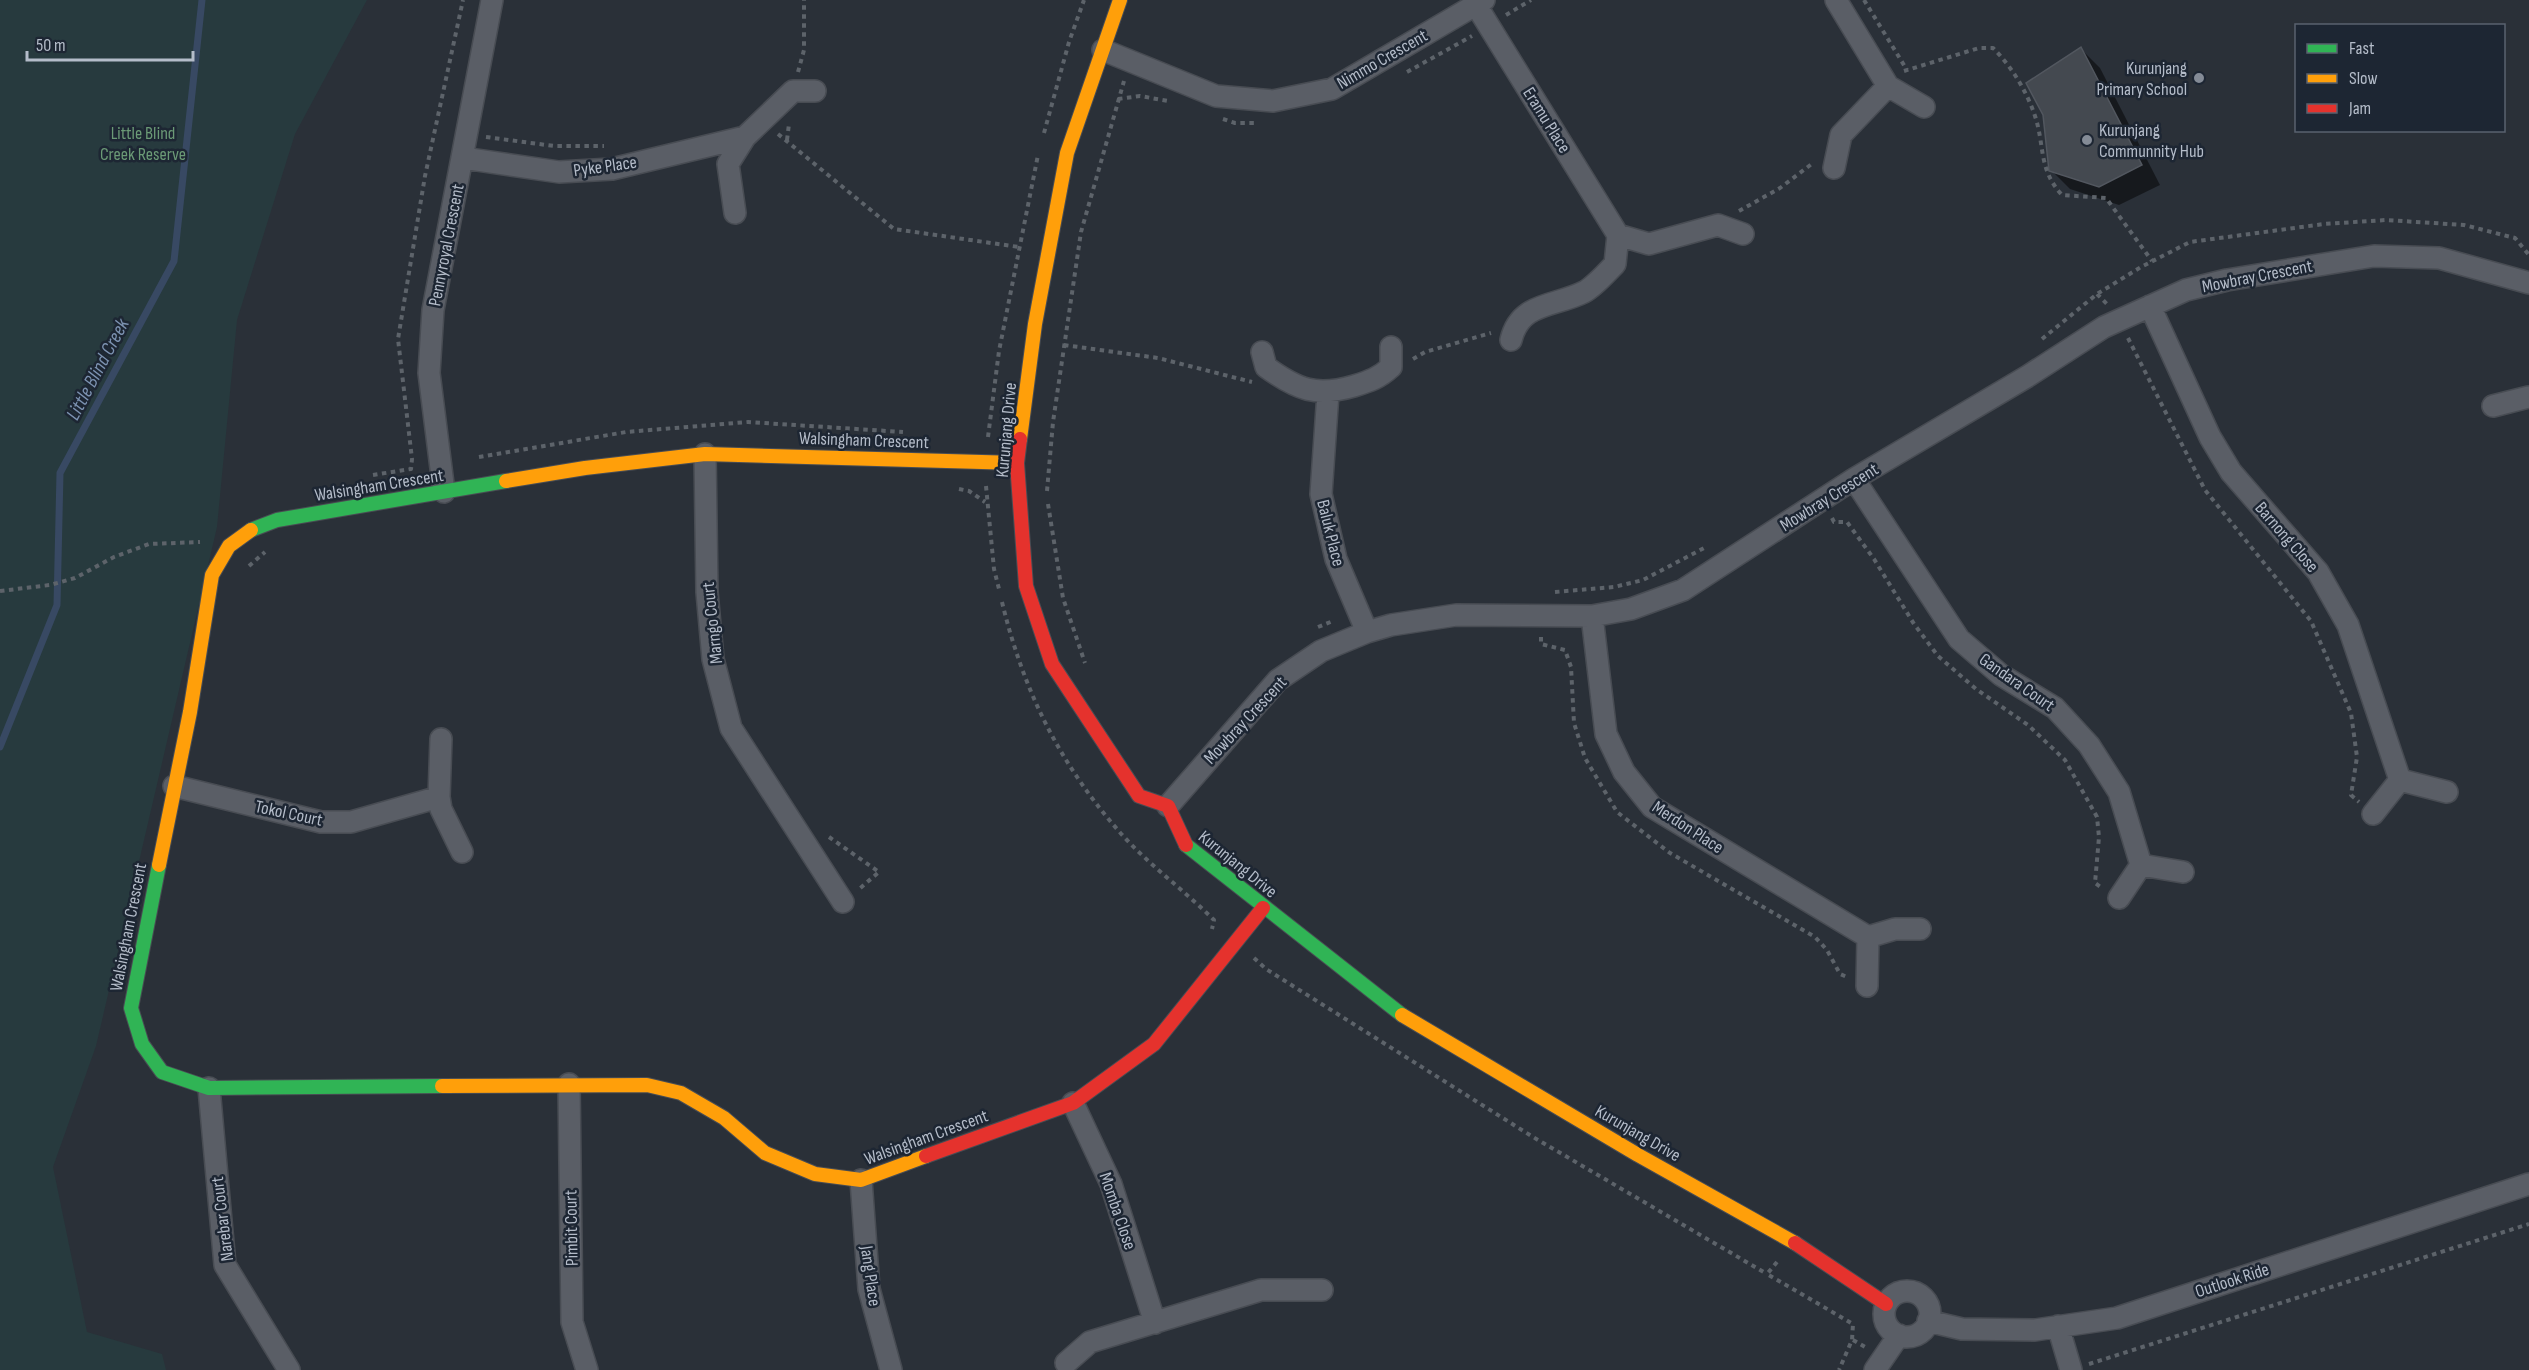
<svg xmlns="http://www.w3.org/2000/svg" width="2529" height="1370" font-family="'Sofia Sans Condensed',sans-serif">
  <rect width="100%" height="100%" fill="#2a3038"/>
  <!-- green -->
  <path fill="#273a3e" d="M0 0H367L295 134 237 320 217 527 96 1046 53 1167 87 1332 162 1354 166 1370H0Z"/>
  <!-- shadow -->
  <path fill="#0007" d="M2080 48 2100 68 2160 185 2119 205 2070 189 2051 170Z"/>
  <g fill="none" stroke-linecap="round" stroke-linejoin="round">
    <!-- stream -->
    <path stroke="#384963" stroke-width="7" d="M0 747 57 605 60 473 174 261 202 0"/>
  </g>
  <!-- building -->
  <path fill="#444950" stroke="#52575f" stroke-width="1.5" d="M2081 47 2142 165 2099 187 2049 171 2043 115 2026 83Z"/>
  <g fill="none" stroke-linecap="round" stroke-linejoin="round">
    <!-- street casing -->
    <g stroke="#484c53" stroke-width="24">
      <path id="street" d="M1476 5 1618 235 1615 264C1606 273 1595 286 1584 292 1554 307 1520 302 1511 340
        M1103 50 1216 96 1273 101 1332 89 1484 0
        M1888 86 1924 107
        M463 158 559 172 612 169 745 137
        M1834 168 1841 135 1888 86 1836 0
        M735 213 728 164 745 137 793 91H815
        M1618 235 1649 244 1718 225 1743 234
        M2150 306 2210 437 2231 472 2318 572 2348 625 2400 780
        M1262 352 1266 367C1298 390 1316 397 1354 386 1370 381 1379 378 1391 367V347
        M1328 393 1321 494 1336 559 1367 632
        M2493 406 2529 397
        M705 454 707 592 713 659 731 728 843 902
        M1854 479 1959 639 2001 675 2055 708 2089 745 2119 792 2141 865
        M444 492 429 373 433 310 492 0
        M1592 616 1606 734 1624 772 1652 807 1868 937
        M441 739 439 797 441 809 462 852
        M174 786 321 822H351L439 797
        M1168 806 1278 680 1321 651 1367 632 1391 625 1456 615 1592 616 1631 609 1683 590 1854 479 2028 376 2104 327 2186 290 2227 280 2374 256 2439 258 2529 283
        M2373 814 2400 780 2447 792
        M2119 898 2141 865 2183 872
        M1867 986 1868 937 1895 929H1920
        M569 1084 572 1322 587 1370
        M209 1088 225 1265 289 1370
        M1073 1103 1111 1184 1155 1323
        M861 1180 869 1289 891 1370
        M1884 1314a23 23 0 1 1 46 0a23 23 0 1 1-46 0Z
        M1928 1321 1962 1329 2035 1330 2117 1318 2529 1184
        M2058 1326 2071 1370
        M1066 1363 1090 1342 1261 1290H1322
        M1875 1370 1899 1335"/>
    </g>
    <!-- fast casing -->
    <g stroke="#484c53" stroke-width="16">
      <path id="fast" d="M251 530 277 520 506 481
        M1186 845 1402 1015
        M159 865 131 1008 142 1044 162 1072 209 1088 442 1086"/>
    </g>
    <!-- slow casing -->
    <g stroke="#484c53" stroke-width="16">
      <path id="slow" d="M1020 439 1035 324 1067 153 1120 0
        M506 481 585 468 705 454 1017 463
        M159 865 190 712 212 575 229 546 251 530
        M1402 1015 1638 1155 1795 1243
        M442 1086 647 1085 681 1093 724 1118 765 1153 815 1174 861 1180 926 1156"/>
    </g>
    <!-- jam casing -->
    <g stroke="#484c53" stroke-width="16">
      <path id="jam" d="M1020 439 1017 463 1026 586 1052 664 1139 796 1168 806 1186 845
        M926 1156 1073 1103 1154 1044 1263 908
        M1795 1243 1886 1304"/>
    </g>
    <!-- path -->
    <path stroke="#5d636a" stroke-width="4" stroke-dasharray="4.5 4.5" stroke-linecap="butt" d="M1864 0 1907 70
      M1506 15 1531 0
      M1904 71 1979 48H1993C2012 67 2027 92 2035 116 2045 146 2038 169 2062 195L2106 198 2152 261
      M798 72 804 50V0
      M1407 72 1472 36
      M1118 99 1140 96 1168 101
      M1223 119 1235 123H1257
      M1044 133 1069 42 1084 0
      M778 134 894 229 1019 247
      M486 137 554 146H604
      M787 140 789 124
      M1739 211 1780 188 1813 163
      M2097 294 2107 304
      M2128 338 2205 490 2311 621 2351 713 2357 757 2351 795 2359 802
      M2042 339 2097 294 2141 267 2190 242 2324 224 2386 220 2464 225 2515 238 2529 255
      M1064 345 1158 358 1252 382
      M1413 359 1425 352 1491 333
      M988 437 999 351 1038 155
      M479 457 626 432 748 422 903 432
      M373 475 411 469 412 459 398 339 425 176 463 0
      M986 486 994 569 999 589
      M959 489 969 491 985 502
      M1047 491 1053 422 1081 232 1124 81
      M1048 504 1063 598 1085 663
      M1832 518 1834 522H1847L1874 559 1914 624 1938 656 1976 689 2028 725 2065 760 2097 817 2099 837 2095 883 2102 888
      M249 566 265 552
      M0 591 50 585 75 578 114 557 149 544 200 542
      M1555 592 1614 587 1643 580 1706 547
      M1002 602C1023 689 1058 761 1117 829 1145 862 1183 889 1214 920L1212 929
      M1318 627 1333 621
      M1541 637V644L1565 650 1571 667 1574 723 1585 758 1617 812 1670 853 1815 937 1827 950 1840 974 1847 977
      M829 837 879 872 858 890
      M1254 958 1266 969 1533 1137 1767 1274
      M1777 1262 1767 1274 1853 1324 1852 1340 1839 1370
      M1853 1340 1867 1348
      M2089 1364 2529 1224"/>
    <!-- street -->
    <use href="#street" stroke="#5a5e66" stroke-width="21"/>
    <!-- fast -->
    <use href="#fast" stroke="#30b455" stroke-width="14"/>
    <!-- slow -->
    <use href="#slow" stroke="#ff9f0a" stroke-width="14"/>
    <!-- jam -->
    <use href="#jam" stroke="#e5322d" stroke-width="14"/>
  </g>
  <!-- markers -->
  <g fill="#848b96" stroke="#1d2633" stroke-width="2">
    <circle cx="2199" cy="78" r="6"/>
    <circle cx="2087" cy="140" r="6"/>
  </g>
  <g text-anchor="middle" stroke-width="5" stroke-linejoin="round" paint-order="stroke">
    <!-- street labels -->
    <g font-size="18" fill="#b4bcc9" stroke="#1d2633">
      <text transform="translate(1382 59) rotate(-30)" y="6">Nimmo Crescent</text>
      <text transform="translate(1547 120) rotate(58)" y="6">Eramu Place</text>
      <text transform="translate(605 166) rotate(-8)" y="6">Pyke Place</text>
      <text transform="translate(446 245) rotate(-79)" y="6">Pennyroyal Crescent</text>
      <text transform="translate(2257 276) rotate(-11)" y="6">Mowbray Crescent</text>
      <text transform="translate(1006 430) rotate(-85)" y="6">Kurunjang Drive</text>
      <text transform="translate(864 440) rotate(2)" y="6">Walsingham Crescent</text>
      <text transform="translate(379 485) rotate(-9)" y="6">Walsingham Crescent</text>
      <text transform="translate(1829 497) rotate(-32)" y="6">Mowbray Crescent</text>
      <text transform="translate(1331 533) rotate(76)" y="6">Baluk Place</text>
      <text transform="translate(2287 537) rotate(49)" y="6">Barnong Close</text>
      <text transform="translate(712 623) rotate(-96)" y="6">Marngo Court</text>
      <text transform="translate(2017 682) rotate(35)" y="6">Gandara Court</text>
      <text transform="translate(1245 720) rotate(-47)" y="6">Mowbray Crescent</text>
      <text transform="translate(289 813) rotate(12)" y="6">Tokol Court</text>
      <text transform="translate(1688 827) rotate(33)" y="6">Merdon Place</text>
      <text transform="translate(1238 864) rotate(39)" y="6">Kurunjang Drive</text>
      <text transform="translate(128 927) rotate(-79)" y="6">Walsingham Crescent</text>
      <text transform="translate(1638 1133) rotate(30)" y="6">Kurunjang Drive</text>
      <text transform="translate(926 1137) rotate(-20)" y="6">Walsingham Crescent</text>
      <text transform="translate(1118 1211) rotate(71)" y="6">Momba Close</text>
      <text transform="translate(222 1219) rotate(-97)" y="6">Narebar Court</text>
      <text transform="translate(571 1228) rotate(-91)" y="6">Pimbit Court</text>
      <text transform="translate(871 1276) rotate(82)" y="6">Jang Place</text>
      <text transform="translate(2232 1280) rotate(-18)" y="6">Outlook Ride</text>
    </g>
    <!-- poi labels -->
    <g font-size="18" fill="#b4bcc9" stroke="#1d2633" text-anchor="end">
      <text x="2187" y="74">Kurunjang<tspan x="2187" dy="21">Primary School</tspan></text>
      <text x="2099" y="136" text-anchor="start">Kurunjang<tspan x="2099" dy="21">Communnity Hub</tspan></text>
    </g>
    <!-- park labels -->
    <g font-size="18" fill="#6b9a76" stroke="#1d2633">
      <text x="143" y="139">Little Blind<tspan x="143" dy="21">Creek Reserve</tspan></text>
    </g>
    <!-- water labels -->
    <g font-size="20" font-style="italic" fill="#7c92b1" stroke="#1d2633">
      <text transform="translate(97 369) rotate(-62)" y="7">Little Blind Creek</text>
    </g>
  </g>
  <!-- legend -->
  <rect x="2295" y="24" width="210" height="108" fill="#1d2633" stroke="#59626f" stroke-width="1.5"/>
  <rect x="2307" y="44" width="30" height="9" fill="#30b455" stroke="#59626f" stroke-width="1.5"/>
  <text x="2349" y="54" font-size="18" fill="#b4bcc9">Fast</text>
  <rect x="2307" y="74" width="30" height="9" fill="#ff9f0a" stroke="#59626f" stroke-width="1.5"/>
  <text x="2349" y="84" font-size="18" fill="#b4bcc9">Slow</text>
  <rect x="2307" y="104" width="30" height="9" fill="#e5322d" stroke="#59626f" stroke-width="1.5"/>
  <text x="2349" y="114" font-size="18" fill="#b4bcc9">Jam</text>
  <!-- scale -->
  <path d="M27 51v9h166v-9" fill="none" stroke="#b4bcc9" stroke-width="3"/>
  <text x="36" y="51" font-size="18" fill="#b4bcc9" stroke="#1d2633" stroke-width="4.5" paint-order="stroke">50 m</text>
</svg>
